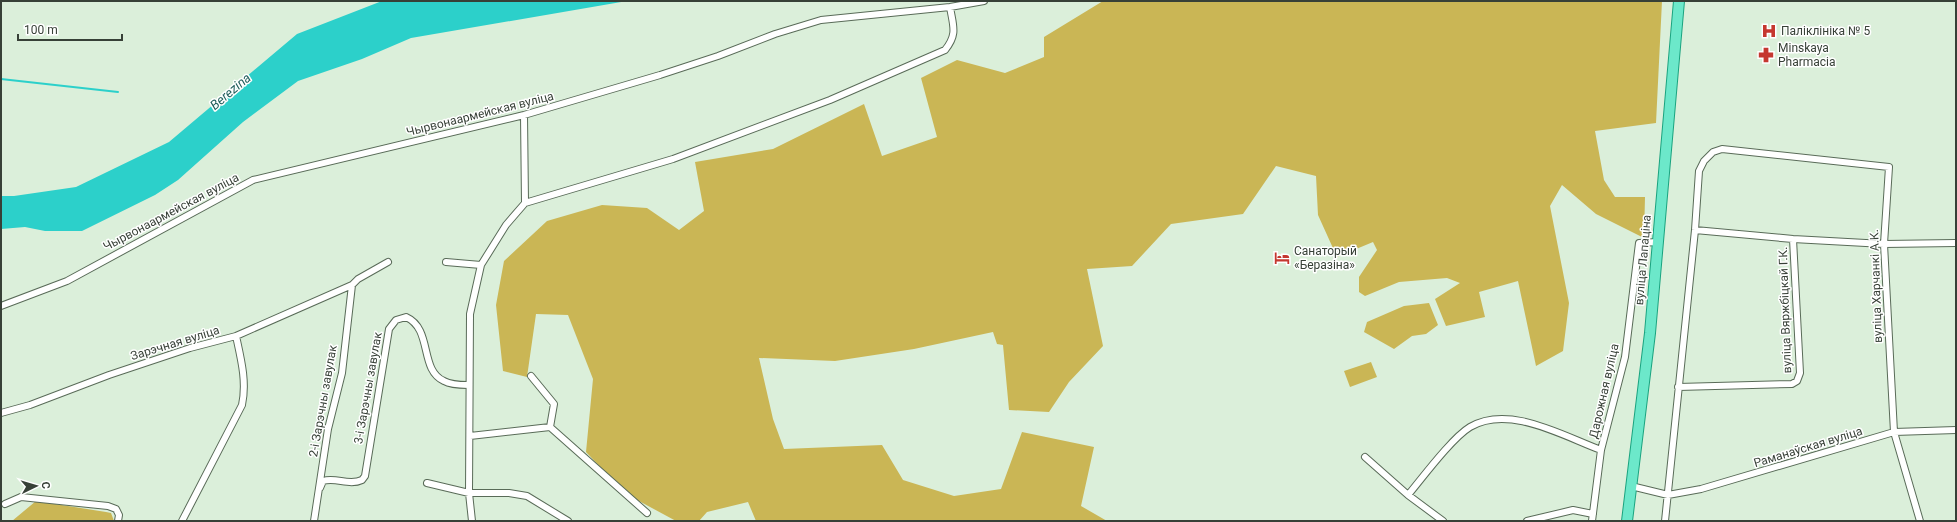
<svg xmlns="http://www.w3.org/2000/svg" width="1957" height="522" font-family="Roboto,sans-serif">
  <rect width="100%" height="100%" fill="#dbefda"/>
  <!-- green -->
  <path fill="#cab655" d="M1103 1H1662L1656 123 1595 131 1604 180 1615 197H1645L1644 238 1596 214 1562 185 1550 206 1569 303 1563 351 1536 366 1518 281 1479 292 1485 317 1446 326 1435 299 1460 283 1447 278 1399 282 1365 296 1359 292V277L1377 250 1373 242 1337 257 1318 215 1316 176 1276 166 1243 214 1171 224 1132 266 1087 269 1103 346 1069 382 1049 412 1009 410 1003 345 997 344 993 332 914 349 835 361 759 358 773 419 784 449 882 445 903 480 954 496 1001 489 1022 432 1094 447 1081 506 1107 521H756L748 502 707 512 699 521H676L626 494 586 452 593 379 568 315 536 314 527 377 503 371 496 305 504 261 547 221 602 205 647 208 679 230 704 211 695 162 773 149 864 104 882 156 937 137 921 78 957 60 1005 73 1044 57V37Z
    M1429 303 1438 325 1426 334 1412 336 1394 349 1364 332 1367 322 1404 306Z
    M1371 362 1377 377 1350 387 1344 371Z
    M36 501 106 512 111 513 114 521H12Z"/>
  <!-- water -->
  <path fill="#2cd0ca" d="M382 1H627L411 38 362 59 298 81 243 122 178 180 155 195 82 231H45L25 227 1 229V196H14L76 187 169 142 297 34Z"/>
  <g fill="none" stroke-linecap="round" stroke-linejoin="round">
    <!-- stream -->
    <path stroke="#2cd0ca" stroke-width="2" d="M1 79 118 92"/>
    <!-- minor casing -->
    <g stroke="#596b58" stroke-width="8">
      <path id="minor" d="M525 203 673 159 830 100 945 50C958 34 953 26 950 7
        M1695 230 1793 239 1884 244 1956 243
        M446 262 481 265
        M1 306 67 281 253 180 524 115 660 75 718 56 775 34 821 20 950 7 984 1
        M1678 387 1792 384 1797 381 1800 373 1793 239
        M1 413 30 405 109 375 190 348 236 336 352 285 358 279 388 262
        M550 427 647 513
        M470 436 550 427 554 404 531 376
        M1365 457 1408 495 1443 521
        M427 483 469 493H509L527 496 568 521
        M1631 486 1668 495 1701 489 1894 432 1956 430
        M320 488 323 481C336 477 349 486 362 480L365 476 389 329 396 320 406 317C433 329 419 370 444 381 451 385 460 385 468 385
        M1408 495C1423 477 1452 438 1470 427 1509 404 1563 436 1601 450
        M5 504 21 497 108 506 116 509 119 515 118 521
        M182 521 242 405C247 382 241 359 236 336
        M314 521 328 429 342 373 352 285
        M472 521 469 493 470 314 481 265 506 225 525 203 524 115
        M1527 521 1573 510 1593 514
        M1592 521 1601 450 1625 357 1639 243 1658 242
        M1665 521 1695 230 1699 171 1704 161 1713 152 1722 149 1889 167 1884 244 1894 432 1920 521"/>
    </g>
    <!-- primary casing -->
    <g stroke="#1aa37f" stroke-width="12">
      <path id="primary" d="M1627 521 1650 333 1679 1"/>
    </g>
    <!-- minor -->
    <use href="#minor" stroke="#fff" stroke-width="6"/>
    <!-- primary -->
    <use href="#primary" stroke="#6ce8ca" stroke-width="10"/>
  </g>
  <!-- icons -->
  <defs>
    <g id="hospital-bare" transform="scale(1.2)"><path d="M-5-5h3v3.5h4V-5h3V5h-3V1.5h-4V5h-3Z" fill="#c5372f" stroke="#fff" stroke-width="2.5" paint-order="stroke"/></g>
    <g id="pharmacy-bare" transform="scale(1.2)"><path d="M-2-6h4v4h4v4h-4v4h-4v-4h-4v-4h4Z" fill="#c5372f" stroke="#fff" stroke-width="2.5" paint-order="stroke"/></g>
    <g id="hotel-bare" transform="scale(1.2)"><path d="M-6-4.5h1.5V1H6V5H4.5V3h-9V5H-6ZM-4 0a1.8 1.8 0 1 1 3.6 0ZM.5 0V-2.5h3Q6-2.5 6 0Z" fill="#c5372f" stroke="#fff" stroke-width="2.5" paint-order="stroke"/></g>
  </defs>
  <g fill-rule="evenodd">
    <use href="#hospital-bare" x="1769" y="31"/>
    <use href="#pharmacy-bare" x="1766" y="55"/>
    <use href="#hotel-bare" x="1282" y="258"/>
  </g>
  <g text-anchor="middle" stroke-width="3" stroke-linejoin="round" paint-order="stroke">
    <!-- poi labels -->
    <g font-size="12" fill="#374037" stroke="#fff" text-anchor="start">
      <text x="1781" y="35">Паліклініка № 5</text>
      <text x="1778" y="52">Minskaya<tspan x="1778" dy="14">Pharmacia</tspan></text>
      <text x="1294" y="255">Санаторый<tspan x="1294" dy="14">«Беразіна»</tspan></text>
    </g>
    <!-- street labels -->
    <g font-size="12" fill="#374037" stroke="#fff">
      <text transform="translate(480 114) rotate(-14)" y="4">Чырвонаармейская вуліца</text>
      <text transform="translate(171 212) rotate(-28)" y="4">Чырвонаармейская вуліца</text>
      <text transform="translate(1643 260) rotate(-85)" y="4">вуліца Лапаціна</text>
      <text transform="translate(1876 286) rotate(-92)" y="4">вуліца Харчанкі А.К.</text>
      <text transform="translate(1785 310) rotate(-92)" y="4">вуліца Вяржбіцкай Г.К.</text>
      <text transform="translate(175 343) rotate(-17)" y="4">Зарэчная вуліца</text>
      <text transform="translate(368 388) rotate(-80)" y="4">3-і Зарэчны завулак</text>
      <text transform="translate(1604 391) rotate(-77)" y="4">Дарожная вуліца</text>
      <text transform="translate(323 401) rotate(-80)" y="4">2-і Зарэчны завулак</text>
      <text transform="translate(1808 447) rotate(-17)" y="4">Раманаўская вуліца</text>
    </g>
    <!-- water labels -->
    <g font-size="13" font-style="italic" fill="#1f5d5a" stroke="#fff">
      <text transform="translate(230 91) rotate(-40)" y="5">Berezina</text>
    </g>
  </g>
  <!-- border -->
  <rect width="1957" height="522" fill="none" stroke="#374037" stroke-width="4"/>
  <!-- north arrow -->
  <g transform="translate(36 486) rotate(85)" stroke="#ffffff" stroke-width="3" paint-order="stroke">
  <path d="M0-3L7 15L0 10L-7 15Z" fill="#374037"/>
  <text y="-6" font-size="11" font-weight="bold" text-anchor="middle" fill="#374037">С</text>
  </g>
  <!-- scale -->
  <path d="M18 34v6h104v-6" fill="none" stroke="#374037" stroke-width="2"/>
  <text x="24" y="34" font-size="12" fill="#374037" stroke="#ffffff" stroke-width="3" paint-order="stroke">100 m</text>
</svg>
